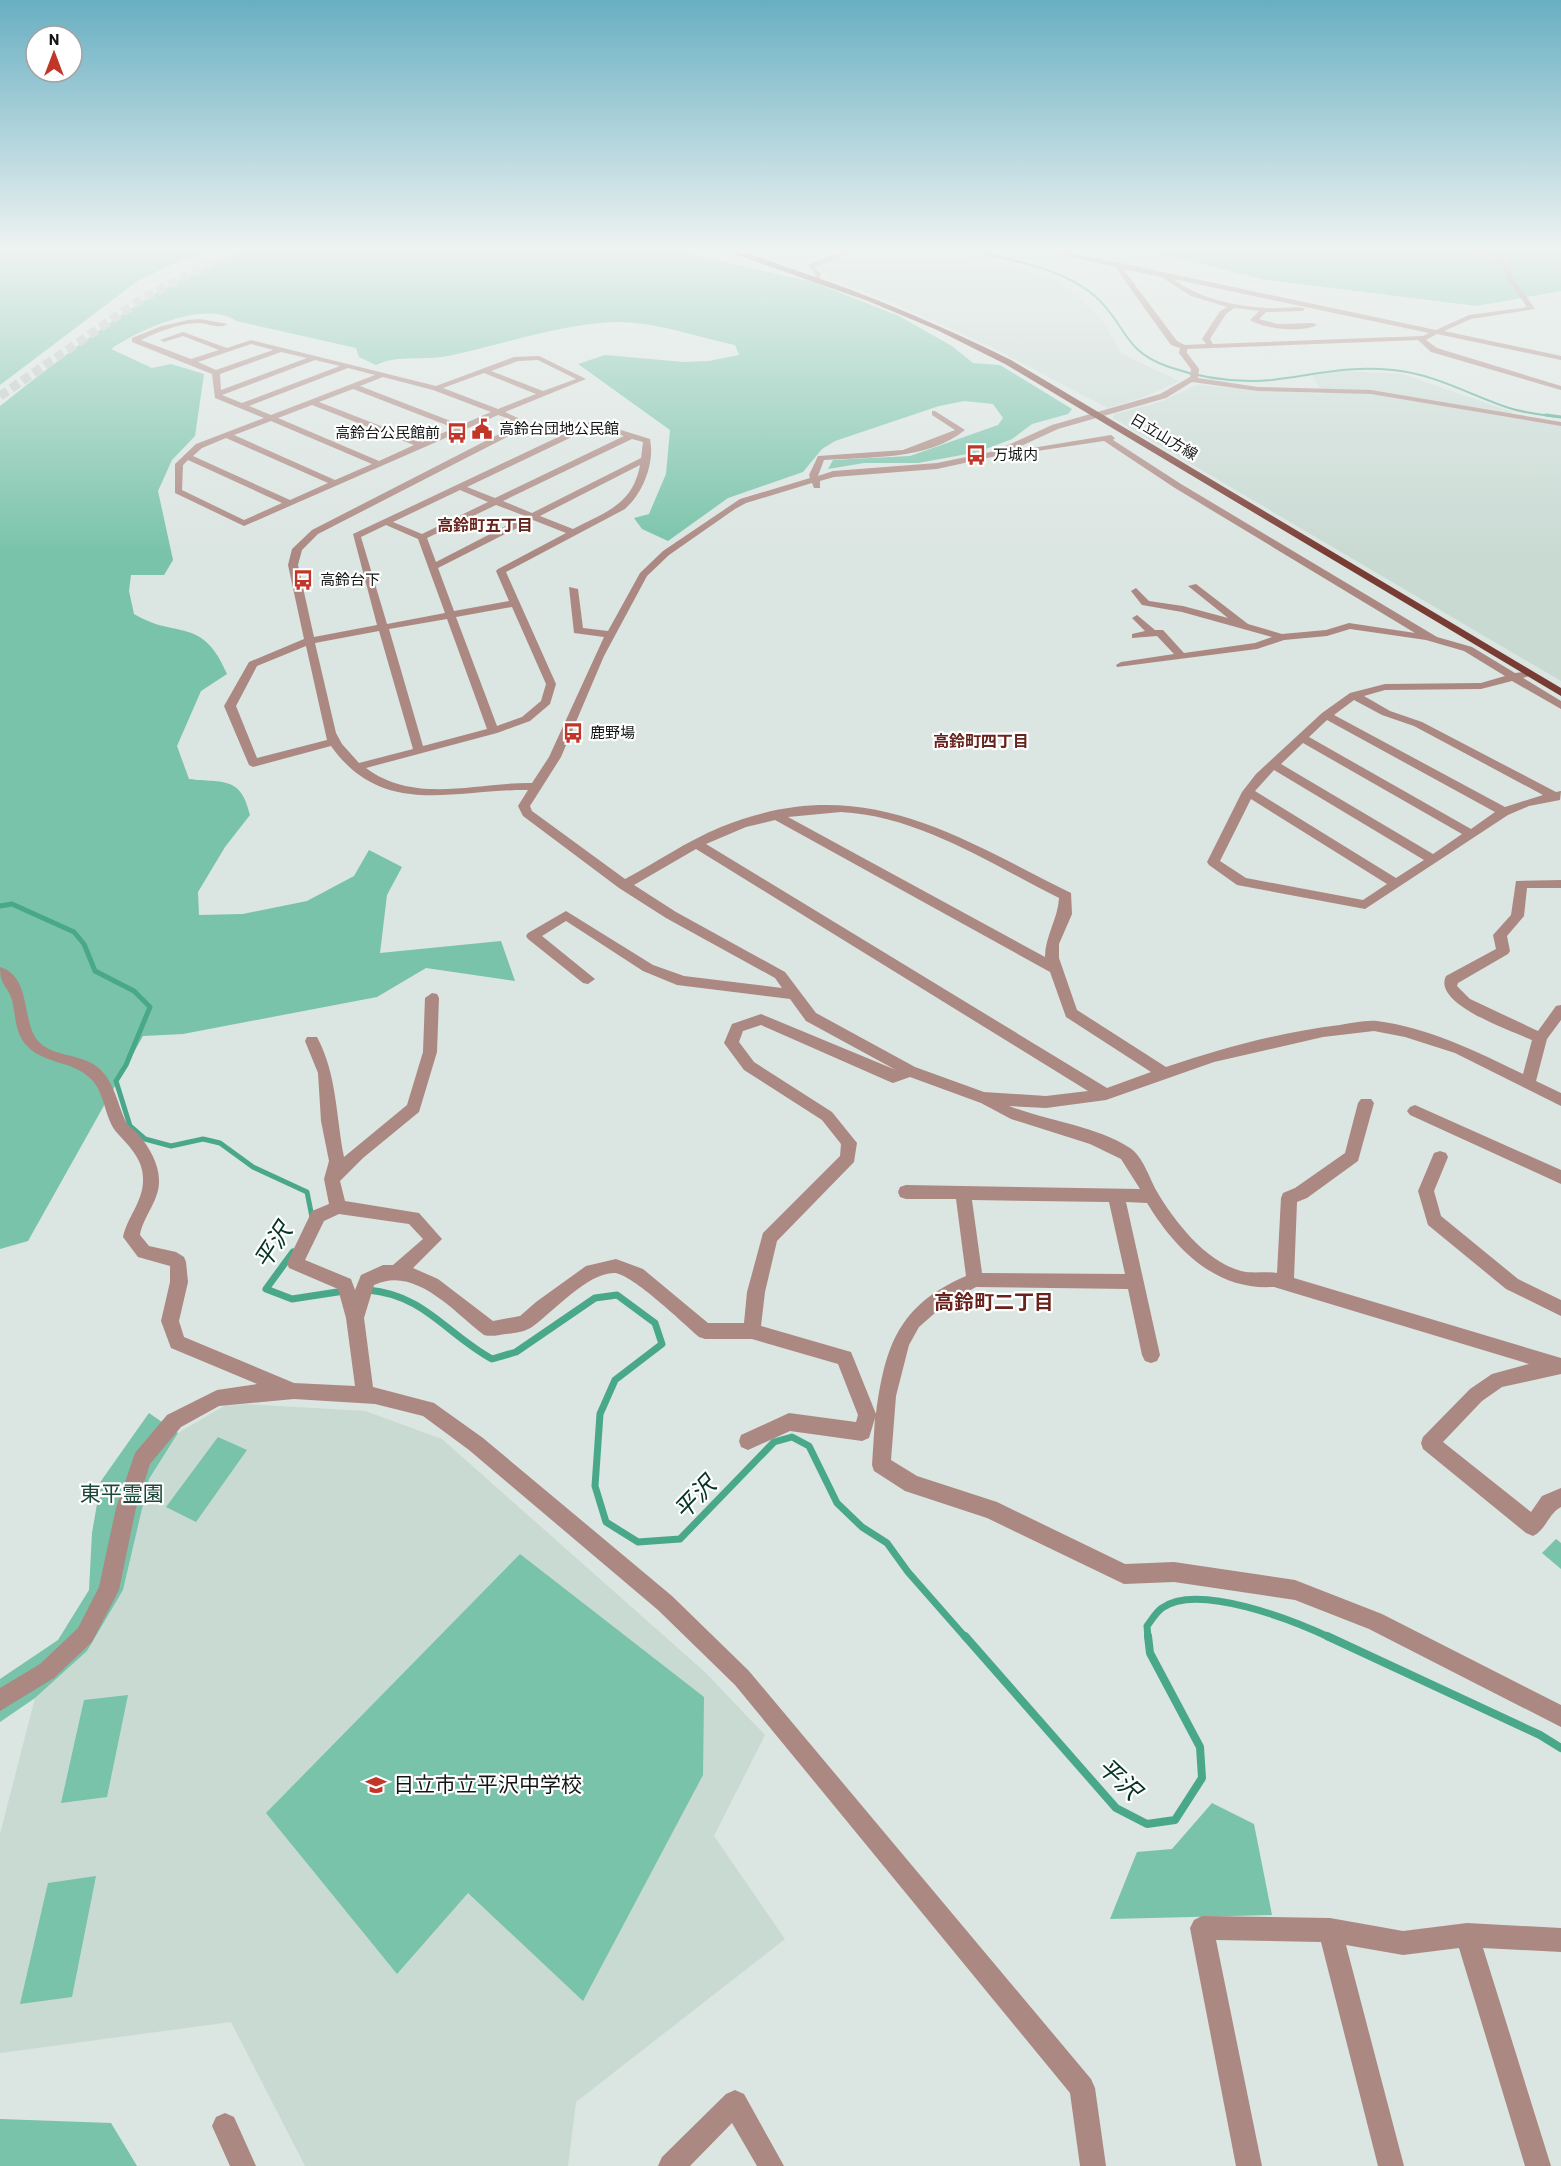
<svg xmlns="http://www.w3.org/2000/svg" width="1561" height="2166" font-family="Barlow,'Noto Sans JP',sans-serif">
  <rect width="100%" height="100%" fill="#dbe5e1"/>
  <!-- built -->
  <path fill="#c9dad3" d="M853 251H924L971 265 1011 268 1059 281 1100 317 1122 354 1179 381 1141 398 1108 408 995 349 894 303 831 280 816 266Z
    M1342 371 1402 374 1512 412V416L1561 426V681L1113 418 1115 414 1160 402 1197 385 1323 394 1313 376Z
    M246 1404 365 1411 442 1439 706 1673 765 1735 714 1836 785 1939 576 2102 568 2166H305L231 2022 0 2053V1834L35 1698 87 1651 123 1590 149 1479 178 1433 224 1406Z"/>
  <!-- green -->
  <path fill="#78c3a9" d="M0 251H209L184 259 139 280 0 385Z
    M247 251H674L813 282 899 316 952 346 973 363 1000 365 1072 409 1068 414 1032 424 1012 439 978 452 918 463H864L828 469 833 460 910 456 998 425 1003 418 993 404 964 401 939 406 835 441 822 449 803 472 728 498 668 541 642 529 634 518 649 514 666 474 670 430 578 364 605 355 684 362 709 361 739 355 735 345C697 337 653 321 614 322 556 325 504 344 448 356 423 361 398 354 376 365L359 357 356 348 236 321C207 299 137 330 111 349L152 368 171 364 204 374 195 436 172 460 158 491 173 560 164 575H131L129 591 134 614C177 640 202 615 227 674L201 691 177 746 189 779C224 783 241 776 250 815L225 847 198 892 199 915 243 914 307 901 354 876 369 850 402 867 387 895 380 953 501 941 515 981 426 968 377 997 183 1034 143 1036 28 1241 0 1249V406C76 347 154 282 247 251Z
    M1150 251H1561V291L1476 306 1261 279Z
    M149 1413 178 1433 149 1479 123 1590 87 1651 35 1698 0 1722V1679L58 1640 89 1590 92 1533 101 1481Z
    M218 1437 247 1450 196 1522 166 1507Z
    M1556 1539 1561 1543V1569L1542 1553Z
    M520 1554 704 1697 703 1775 583 2001 468 1893 397 1974 266 1813Z
    M128 1695 107 1797 61 1803 84 1700Z
    M1212 1803 1254 1824 1272 1915 1110 1919 1137 1852 1172 1849Z
    M96 1876 72 1997 20 2004 48 1883Z
    M0 2119 111 2123 137 2166H0Z"/>
  <g fill="none" stroke-linecap="round" stroke-linejoin="round">
    <!-- stream-far4 -->
    <path stroke="#49a88a" stroke-width="2" d="M974 251C1014 261 1064 268 1096 297 1127 325 1122 351 1169 367 1201 378 1238 383 1272 380 1315 375 1349 365 1393 370 1435 374 1470 395 1509 408 1525 413 1542 415 1558 417"/>
    <!-- stream-far3 -->
    <path stroke="#49a88a" stroke-width="3" d="M1546 415 1561 417"/>
    <!-- stream-far2 -->
    <path stroke="#49a88a" stroke-width="5" d="M0 906 12 904 74 932 84 944 95 971 134 991 150 1007 126 1065 116 1081 130 1126 145 1139 171 1146 203 1139 220 1143 253 1167 307 1192 312 1217"/>
    <!-- stream-far1 -->
    <path stroke="#49a88a" stroke-width="7" d="M293 1252 266 1289 292 1299 344 1291
      M368 1290C425 1295 446 1334 492 1359L516 1352 595 1298 617 1295 655 1323 662 1344 615 1380 600 1414 595 1486 606 1522 638 1542 680 1539 774 1442 792 1437 809 1446 837 1503 862 1527 887 1543 908 1572 966 1638
      M1148 1638 1147 1626C1151 1621 1156 1612 1162 1608 1198 1582 1295 1621 1331 1638"/>
    <!-- stream -->
    <path stroke="#49a88a" stroke-width="8" d="M965 1636 1116 1808 1147 1824 1175 1820 1202 1778 1200 1747 1150 1653 1148 1636
      M1327 1636 1540 1735 1561 1748"/>
    <!-- highway-tunnel -->
    <path stroke="#bdc6c2" stroke-width="9" stroke-dasharray="9 4.5" stroke-linecap="butt" d="M0 396 145 297 236 251"/>
    <!-- minor -->
    <path fill="#ac8882" fill-rule="evenodd" d="M843 251H853L815 267 821 273 820 280H816L815 274 808 265Z
      M1043 251H1057L1116 262 1436 330 1469 315 1527 307 1509 281 1501 262 1490 256 1459 251 1492 252 1506 260 1515 281 1535 309 1471 319 1444 331 1561 356V360L1437 334 1426 340 1437 348 1561 386V390L1431 352 1418 340 1187 349V353L1199 369 1198 378 1258 387 1371 390 1561 422V426L1371 394 1258 391 1192 382 1166 398 1058 429 1001 455 937 469 834 477 820 481V488H814L812 483 746 503 735 509 669 555 647 576 604 656 561 757 530 806 532 811 625 879C657 862 687 841 721 827 859 771 951 833 1071 893L1072 914 1059 944V958L1077 1010 1166 1067C1222 1048 1281 1032 1340 1025 1352 1023 1365 1020 1377 1021 1429 1028 1476 1051 1523 1074L1532 1040C1512 1031 1432 1004 1446 976L1496 949 1493 935 1511 915 1516 881 1561 880V888H1527L1524 916 1507 936 1510 951 1508 954 1458 983 1457 986 1470 999 1538 1031 1556 1006 1561 1005V1020L1547 1039 1536 1081 1561 1093V1106L1455 1053 1405 1037 1374 1031 1323 1037 1214 1062 1106 1100 1046 1108 1009 1106C1047 1121 1096 1126 1130 1148 1143 1157 1149 1177 1156 1190 1174 1221 1205 1261 1241 1271 1253 1274 1265 1271 1277 1273L1281 1198 1283 1193 1295 1188 1345 1153 1358 1103 1361 1099H1371L1374 1103 1358 1161 1307 1198 1297 1202 1294 1278 1561 1358V1374L1502 1387 1482 1401 1443 1442 1531 1512 1542 1496 1561 1488V1507C1548 1514 1546 1530 1533 1536L1526 1533 1423 1449 1421 1443 1423 1437 1470 1389 1492 1374 1529 1364 1274 1287C1216 1291 1175 1249 1147 1203L1126 1202 1160 1355 1157 1361 1151 1363 1145 1361 1142 1355 1128 1289 976 1287 944 1305 919 1327 909 1345 896 1396 891 1460 917 1476 997 1502 1125 1564 1174 1562 1295 1580 1382 1614 1561 1705V1727L1369 1629 1295 1600 1174 1582 1124 1584 987 1518 905 1491 874 1471 872 1465 875 1418 869 1438 862 1441 790 1431 748 1450 741 1447 739 1441 741 1435 789 1413 856 1422 858 1415 838 1364 752 1339H705L699 1337C683 1323 633 1275 615 1273 588 1272 553 1312 532 1327 525 1332 514 1333 506 1334 498 1335 492 1337 484 1335 454 1312 415 1265 374 1285L364 1318 373 1387 434 1403 483 1438 672 1596 749 1671 1091 2079 1095 2088 1106 2166H1080L1070 2093 735 1685 658 1610 469 1450 423 1416 375 1404 294 1399 219 1406 181 1427 150 1464 136 1508 119 1590 92 1642 54 1678 0 1711V1688L40 1664 78 1628 99 1587 116 1508 135 1453 167 1415 217 1390 257 1384 171 1348 161 1321 170 1282V1266L138 1257 123 1237C127 1218 143 1201 143 1181 144 1161 131 1148 118 1134 104 1119 106 1095 92 1080 72 1058 35 1066 20 1036 15 1025 15 1012 12 1000 7 984 0 987 0 967 32 977 21 1021 38 1041 51 1056 77 1054 93 1064 114 1077 116 1101 126 1122 129 1127 135 1130 139 1135 149 1147 159 1164 159 1180 160 1200 143 1216 140 1235L149 1246 176 1252 184 1257 186 1262 188 1282 179 1321 184 1337 294 1383 355 1386 346 1318 338 1289 289 1268 287 1263 312 1211 329 1204 324 1179 329 1161 321 1121 318 1073 305 1041 307 1037H317C337 1074 336 1117 344 1157L407 1105 423 1052 425 998 432 993 437 994 439 998 437 1052 419 1112 363 1158 340 1181 345 1201 419 1213 442 1239 413 1268 438 1279 493 1321 520 1316 536 1302 586 1266 616 1259 643 1269 708 1323H744L747 1292 763 1233 840 1156 841 1144 822 1120 744 1070 724 1043 732 1024 761 1014 896 1070 806 1021 790 999 677 985 643 971 566 921 542 936 595 979 588 984 583 983 528 939 526 936 528 933 566 911 653 965 684 976 782 988 775 978 666 918 619 888 523 816 518 806 528 790C454 789 383 819 331 746L253 767 249 765 224 706 249 662 304 639 288 565 292 549 312 530 501 433 510 426V419L498 415 244 526 175 493V464L196 444 264 418 215 398 212 374 132 342V338L162 326 188 320 200 319 228 324C216 330 208 322 196 323 177 324 158 332 141 340L191 359 219 350 183 336 164 342 160 340 183 332 227 348 251 340 436 386 514 357 539 356 586 379 505 412 518 418V427L507 437 318 534 302 550 298 565 314 637 377 625 353 534 592 421 650 439C655 463 643 493 625 509L506 572 556 684 550 704 530 721 497 733 366 768C415 805 477 782 532 783L549 757 604 637 574 633 569 587 578 589 583 628 608 631 640 573 663 551 740 499 810 478 809 475 818 456 903 450 955 430 932 415V411H935L965 430C928 460 870 457 824 460L818 476 833 471 937 463 995 451 1052 425 1160 394 1190 377 1191 369 1179 353 1180 348 1171 345 1115 267ZM1123 269 1161 277 1191 296 1227 307 1220 311 1202 339 1206 344 1185 345 1177 341ZM1173 279 1429 333 1423 336 1213 344 1210 339 1226 314 1234 308 1259 311 1250 320C1264 329 1302 333 1317 325L1313 323 1277 324 1259 319 1266 312 1303 311 1305 308C1293 306 1280 309 1267 308 1235 306 1200 299 1173 279ZM251 344 273 350 216 370 198 362ZM281 352 307 358 221 390 220 374ZM315 360 340 366 242 403 222 395ZM538 360 576 379 543 391 491 371 518 361ZM348 368 375 375 271 415 249 406ZM484 373 536 394 498 409 443 388ZM383 377 433 390 491 412 461 425 360 386ZM353 389 454 428 422 442 319 402ZM312 405 414 445 379 461 278 418ZM271 421 372 464 335 480 234 435ZM595 426 624 436 495 498 467 487ZM226 438 328 483 290 500 193 456 202 448ZM632 439 643 442 641 458 532 513 503 501ZM188 460 282 503 244 520 182 490 183 465ZM640 465C633 505 605 512 573 529L540 516ZM460 490 488 502 422 534 393 522ZM496 505 525 516 436 562 427 538ZM533 520 566 533 498 569 496 571 509 601 454 611 438 568ZM386 525 418 539 445 613 387 624 361 537ZM512 607 546 684 541 701 522 717 497 726 456 617ZM447 619 487 729 423 746 389 629ZM379 631 413 749 359 763 342 744 336 733 315 643ZM306 646 327 740 257 758 236 706 257 666ZM841 812C919 816 991 864 1059 898 1058 919 1045 936 1045 957L788 817ZM775 820 1050 972 1066 1017 1151 1072 1107 1088 706 844 746 827ZM696 849 1088 1091 1046 1096 984 1092 915 1067 816 1013 785 972 676 912 634 885ZM761 1025 888 1081 893 1083 910 1077 981 1103 1011 1119 1090 1144 1121 1159 1140 1189 906 1185 900 1187 898 1192 900 1197 906 1199H956L966 1276C899 1305 885 1345 876 1414L851 1352 761 1326 765 1292 777 1241 854 1162 857 1143 832 1112 754 1062 739 1042 743 1031ZM972 1200 1109 1202 1125 1274 982 1273ZM339 1214 409 1224 423 1239 393 1265H383L361 1275 355 1290 351 1279 305 1260 324 1221Z
      M1111 435 1115 438 1113 440 1181 484 1437 637 1472 647 1515 673 1532 671V675L1523 678 1561 701V709L1512 681 1481 689 1385 690 1364 696 1390 711 1422 722 1556 792 1561 791 1560 800 1529 806 1508 815 1365 909 1237 885 1209 865 1207 862 1242 792 1256 774 1322 713 1350 693 1385 684 1481 683 1505 676 1464 651 1426 640 1350 629 1327 636 1284 640 1257 649 1117 667 1116 665 1121 662 1174 654 1157 636 1132 638V634L1145 631 1132 618 1137 615 1155 630H1163L1184 653 1255 643 1272 637 1182 612 1142 605 1131 591 1136 588 1149 601 1183 606 1228 618 1188 586 1196 584 1248 624 1282 634 1326 630 1349 623 1415 633 1175 488 1104 441 1030 452 1026 449ZM1354 700 1382 715 1414 726 1543 795 1505 807 1334 715ZM1327 720 1495 812 1471 829 1309 737ZM1303 743 1462 834 1433 854 1281 764ZM1274 770 1424 860 1396 878 1255 791ZM1251 799 1387 884 1363 900 1246 878 1220 861Z
      M1415 1105 1561 1170V1184L1410 1115 1407 1111 1410 1107Z
      M1440 1151 1446 1153 1448 1157 1434 1191 1441 1216 1518 1279 1561 1300V1316L1506 1289 1428 1225 1418 1191 1434 1153Z
      M1202 1916 1330 1918 1403 1931 1467 1923 1561 1928V1952L1483 1948 1551 2166H1525L1459 1948 1403 1955 1346 1945 1404 2166H1378L1321 1942 1216 1940 1262 2166H1236L1190 1928 1194 1920Z
      M735 2090 744 2094 784 2166H757L732 2123 690 2166H658L662 2157 726 2094Z
      M225 2113 234 2117 256 2166H230L212 2126 216 2117Z"/>
    <!-- major -->
    <path fill="#793c34" fill-rule="evenodd" d="M726 251C748 251 771 262 792 269 867 294 940 325 1011 360L1561 688V696L1005 364 937 330 868 301Z"/>
  </g>
  <!-- sky -->
  <linearGradient id="sky" x2="0" y2="1"><stop stop-color="#68afc2"/><stop offset="0.45" stop-color="#eff3f2"/><stop offset="1" stop-color="#eff3f2" stop-opacity="0"/></linearGradient>
  <rect width="1561" height="554" fill="url(#sky)"/>
  <!-- icons -->
  <defs>
    <g id="civic-bare" transform="scale(1.62)"><path d="M-.6-6.5H3V-4.5H.6V-3L4-1V1h2V6H-6V1h2V-1L-.6-3ZM-1.2 2.5V6h2.4V2.5Z" fill="#c23529" stroke="#fff" stroke-width="2.5" paint-order="stroke"/></g>
    <g id="bus-bare" transform="scale(1.62)"><path d="M-5-6H5V4H4V6H2V4H-2V6H-4V4H-5ZM-3.5-4V0h7V-4ZM-3.5 1.2v1.5H-2V1.2ZM2 1.2v1.5H3.5V1.2Z" fill="#c23529" stroke="#fff" stroke-width="2.5" paint-order="stroke"/></g>
    <g id="school-bare" transform="scale(1.62)"><path d="M0-5L7-2L0 1L-7-2ZM-4 1L0 2.5L4 1V4Q0 6-4 4Z" fill="#c23529" stroke="#fff" stroke-width="2.5" paint-order="stroke"/></g>
  </defs>
  <g fill-rule="evenodd">
    <use href="#civic-bare" x="482" y="429"/>
    <use href="#bus-bare" x="457" y="433"/>
    <use href="#bus-bare" x="976" y="455"/>
    <use href="#bus-bare" x="303" y="580"/>
    <use href="#bus-bare" x="573" y="733"/>
    <use href="#school-bare" x="376" y="1785"/>
  </g>
  <g text-anchor="middle" stroke-width="4.5" stroke-linejoin="round" paint-order="stroke">
    <!-- far-poi labels -->
    <g font-size="15" fill="#131615" stroke="#fff" text-anchor="start">
      <text x="499" y="434">高鈴台団地公民館</text>
      <text x="440" y="438" text-anchor="end">高鈴台公民館前</text>
      <text x="993" y="460">万城内</text>
      <text x="320" y="585">高鈴台下</text>
      <text x="590" y="738">鹿野場</text>
    </g>
    <!-- far-street labels -->
    <g font-size="15" fill="#131615" stroke="#fff">
      <text transform="translate(1164 437) rotate(31)" y="5">日立山方線</text>
    </g>
    <!-- far-neighbourhood labels -->
    <g font-size="16" font-weight="bold" fill="#68241c" stroke="#fff">
      <text x="485" y="531">高鈴町五丁目</text>
      <text x="981" y="747">高鈴町四丁目</text>
    </g>
    <!-- neighbourhood labels -->
    <g font-size="20" font-weight="bold" fill="#68241c" stroke="#fff">
      <text x="994" y="1309">高鈴町二丁目</text>
    </g>
    <!-- near-park labels -->
    <g font-size="21" fill="#1d473a" stroke="#fff">
      <text x="122" y="1501">東平霊園</text>
    </g>
    <!-- near-poi labels -->
    <g font-size="21" fill="#131615" stroke="#fff" text-anchor="start">
      <text x="393" y="1792">日立市立平沢中学校</text>
    </g>
    <!-- near-water labels -->
    <g font-size="24" font-style="italic" fill="#053326" stroke="#fff">
      <text transform="translate(273 1246) rotate(-57)" y="8">平沢</text>
      <text transform="translate(695 1498) rotate(-46)" y="8">平沢</text>
      <text transform="translate(1119 1779) rotate(43)" y="8">平沢</text>
    </g>
  </g>
  <!-- north arrow -->
  <g transform="translate(54 54)"><circle r="28" fill="#ffffff" stroke="#a1a2a1" stroke-width="1.5"/>
  <path d="M0-4.5L10 22L0 15L-10 22Z" fill="#c23529"/>
  <text y="-9" font-size="16" font-weight="bold" text-anchor="middle" fill="#131615">N</text>
  </g>
</svg>
